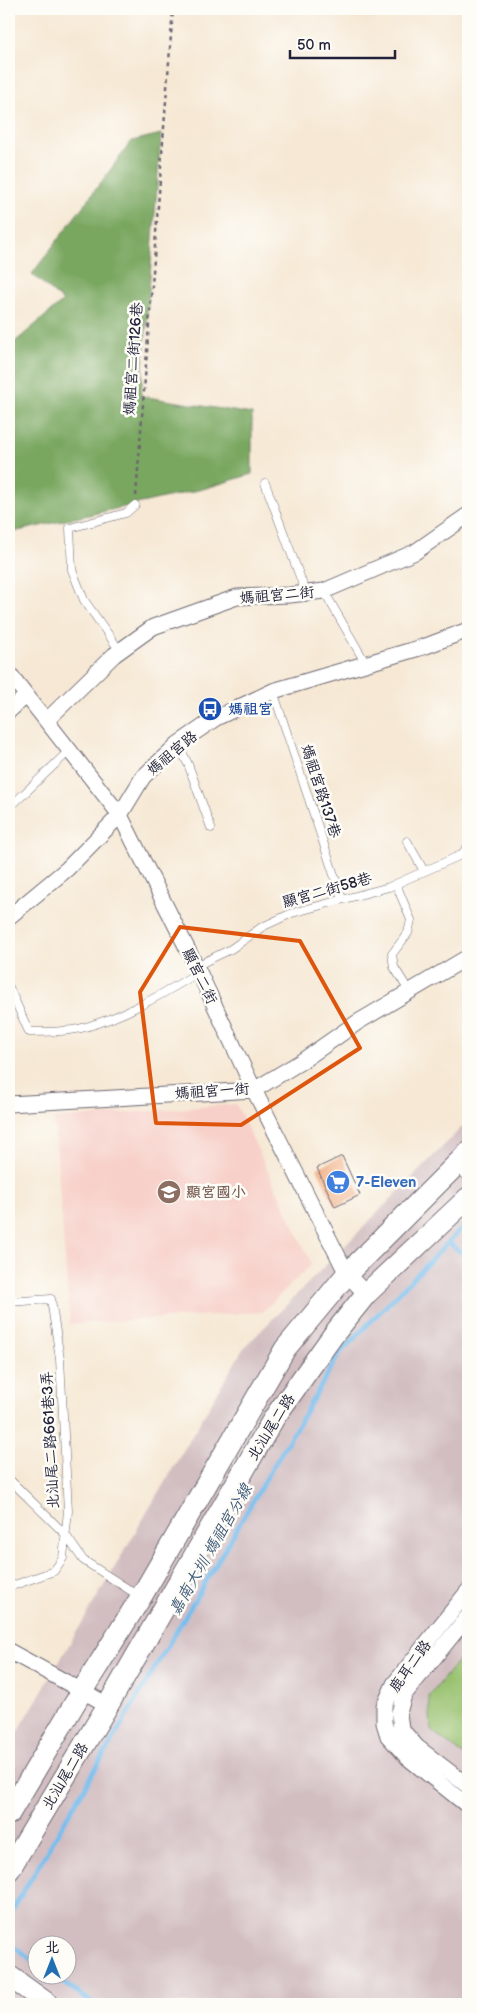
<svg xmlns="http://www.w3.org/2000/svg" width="477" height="2013" font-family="'Balsamiq Sans','LXGW WenKai TC',sans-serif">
  <rect width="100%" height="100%" fill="#fdfcf7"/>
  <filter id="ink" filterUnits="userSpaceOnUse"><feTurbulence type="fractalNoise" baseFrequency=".02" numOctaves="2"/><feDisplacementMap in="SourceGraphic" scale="10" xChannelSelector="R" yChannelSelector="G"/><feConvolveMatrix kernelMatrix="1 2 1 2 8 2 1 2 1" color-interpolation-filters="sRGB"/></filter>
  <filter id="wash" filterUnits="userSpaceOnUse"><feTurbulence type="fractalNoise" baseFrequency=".0096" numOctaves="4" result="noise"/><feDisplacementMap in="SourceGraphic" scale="20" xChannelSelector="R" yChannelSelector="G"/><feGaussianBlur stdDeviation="1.12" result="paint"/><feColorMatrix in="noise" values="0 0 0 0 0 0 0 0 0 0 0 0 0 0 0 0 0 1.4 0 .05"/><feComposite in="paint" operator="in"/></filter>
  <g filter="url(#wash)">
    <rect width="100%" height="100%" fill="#f6e8d4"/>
    <!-- built -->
    <path fill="#f7d0c9" d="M236 1104 312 1264 262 1312 70 1324 54 1119Z"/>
    <!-- industrial -->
    <path fill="#d2bec1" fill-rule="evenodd" d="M468 1121V2004H9V1747L243 1349ZM38 1946H68V1976H38Z"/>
    <!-- green -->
    <path fill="#97c16e" stroke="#5c7254" d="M468 1648V1759L431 1730 429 1697Z"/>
    <!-- forest -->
    <path fill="#79a761" stroke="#4e644e" d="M161 134 141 396 252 414V474L203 489 9 533V347L63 301 32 274 132 141Z"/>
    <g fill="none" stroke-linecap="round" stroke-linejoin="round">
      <!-- stream -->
      <path stroke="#76beee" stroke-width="4.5" d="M448 1242 468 1258
        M9 1916 340 1353 468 1222
        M9 1943 38 1964
        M54 1976 94 2004"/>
    </g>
    <g id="blocks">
      <!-- building -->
      <path fill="#f0a677" d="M342 1156 360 1195 335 1207 317 1168Z"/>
    </g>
  </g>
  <g filter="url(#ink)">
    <use href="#blocks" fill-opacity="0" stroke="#6c6771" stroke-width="1"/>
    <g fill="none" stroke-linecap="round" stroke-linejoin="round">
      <!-- lane casing -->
      <g stroke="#6c6771" stroke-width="9">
        <path id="lane" d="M265 483 306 593
          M324 591 366 664
          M120 651 84 600 72 570 70 528 126 513 135 505
          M273 691 342 899
          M178 744 188 764 211 828
          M9 808 70 750
          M407 841 424 871
          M396 884 411 920 408 933 392 954 394 967 409 991
          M196 966 231 949 262 927 292 913 389 887 461 855 468 847
          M9 987 29 1032C47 1032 68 1032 86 1027 127 1015 163 994 199 972
          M456 1167 468 1177
          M9 1302 51 1299 60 1359 68 1511 63 1558 54 1571 9 1587
          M9 1479 65 1534 83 1560 139 1596"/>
      </g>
      <!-- street casing -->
      <g stroke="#6c6771" stroke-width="17">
        <path id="street" d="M9 673 120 815 199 972 254 1090 347 1274 366 1294
          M9 711 26 696
          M47 720 114 655 153 627 237 597 290 595 324 591 415 552 468 515
          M9 917 67 869 120 815 143 777 178 744 216 718 273 691 426 646 468 630
          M9 1104 254 1090 302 1061 358 1022 468 957
          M468 1591 394 1684 384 1706V1723L388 1736 408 1758 468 1806
          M468 1616 404 1695 399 1713 401 1729 417 1747 468 1786
          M9 1651 108 1705"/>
      </g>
      <!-- secondary casing -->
      <g stroke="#6c6771" stroke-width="23">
        <path id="secondary" d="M9 1814 82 1691 141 1597 285 1349 347 1274 468 1153
          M9 1870 108 1705 274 1418 334 1334 366 1294 468 1198
          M9 1976 48 2004"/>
      </g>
      <!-- path -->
      <path stroke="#6c6771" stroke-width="2.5" stroke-dasharray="4 4" stroke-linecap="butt" d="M136 496 173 9"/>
      <!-- lane -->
      <use href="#lane" stroke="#fff" stroke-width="8"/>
      <!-- street -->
      <use href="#street" stroke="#fff" stroke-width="15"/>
      <!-- secondary -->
      <use href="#secondary" stroke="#fff" stroke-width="21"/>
    </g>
  </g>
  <!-- marked area -->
  <path fill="none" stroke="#de560e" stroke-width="4" stroke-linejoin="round" d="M180 927 300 941 360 1048 241 1125 156 1123 140 992Z"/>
  <!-- icons -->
  <defs>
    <g id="bus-disc" transform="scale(1.25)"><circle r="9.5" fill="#1a4fb4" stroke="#fdfcf7"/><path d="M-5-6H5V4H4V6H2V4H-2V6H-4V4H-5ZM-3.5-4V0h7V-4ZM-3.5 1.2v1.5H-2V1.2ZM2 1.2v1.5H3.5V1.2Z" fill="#fff"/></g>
    <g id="supermarket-disc" transform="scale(1.25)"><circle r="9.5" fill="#3f7fe0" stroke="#fdfcf7"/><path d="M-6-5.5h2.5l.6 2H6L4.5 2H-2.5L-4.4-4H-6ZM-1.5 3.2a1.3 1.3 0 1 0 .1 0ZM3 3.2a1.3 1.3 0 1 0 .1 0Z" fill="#fff"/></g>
    <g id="school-disc" transform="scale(1.25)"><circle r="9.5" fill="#8d6e63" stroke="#fdfcf7"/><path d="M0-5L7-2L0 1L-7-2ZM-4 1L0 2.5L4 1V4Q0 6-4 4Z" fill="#fff"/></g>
  </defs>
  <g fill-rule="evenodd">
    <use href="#bus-disc" x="210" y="709"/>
    <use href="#supermarket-disc" x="338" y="1182"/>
    <use href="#school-disc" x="169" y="1192"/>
  </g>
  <g text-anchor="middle" stroke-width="5" stroke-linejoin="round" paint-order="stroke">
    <!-- street labels -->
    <g font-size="15" fill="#22223b" stroke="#fdfcf7">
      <text transform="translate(133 359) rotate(-86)" y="5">媽祖宮二街126巷</text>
      <text transform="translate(277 595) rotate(-5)" y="5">媽祖宮二街</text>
      <text transform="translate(172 753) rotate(-40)" y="5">媽祖宮路</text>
      <text transform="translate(321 791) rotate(72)" y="5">媽祖宮路137巷</text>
      <text transform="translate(327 890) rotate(-16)" y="5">顯宮二街58巷</text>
      <text transform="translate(200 976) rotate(64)" y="5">顯宮二街</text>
      <text transform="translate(212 1091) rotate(-4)" y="5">媽祖宮一街</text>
      <text transform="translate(271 1427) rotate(-58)" y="5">北汕尾二路</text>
      <text transform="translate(50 1440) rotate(-93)" y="5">北汕尾二路661巷3弄</text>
      <text transform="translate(410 1666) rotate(-54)" y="5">鹿耳二路</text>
      <text transform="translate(65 1776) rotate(-59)" y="5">北汕尾二路</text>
    </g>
    <!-- transit labels -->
    <g font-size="15" font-weight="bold" fill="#164399" stroke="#fdfcf7" text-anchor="start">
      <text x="228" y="714">媽祖宮</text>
    </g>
    <!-- shop labels -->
    <g font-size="15" font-weight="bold" fill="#366cbe" stroke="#fdfcf7" text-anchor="start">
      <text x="356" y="1187">7-Eleven</text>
    </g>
    <!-- education labels -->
    <g font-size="15" font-weight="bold" fill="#785e54" stroke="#fdfcf7" text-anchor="start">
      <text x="186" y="1197">顯宮國小</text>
    </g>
    <!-- water labels -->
    <g font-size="16" font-style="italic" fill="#3f597a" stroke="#fdfcf7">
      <text transform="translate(210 1549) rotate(-60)" y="6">嘉南大圳 媽祖宮分線</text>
    </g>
  </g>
  <!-- margin -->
  <rect width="477" height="2013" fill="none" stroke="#fdfcf7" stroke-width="30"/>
  <!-- north arrow -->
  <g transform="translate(52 1960)"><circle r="24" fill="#fdfcf7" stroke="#a5a5ac"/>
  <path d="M0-4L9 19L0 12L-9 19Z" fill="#1f6fb2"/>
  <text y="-8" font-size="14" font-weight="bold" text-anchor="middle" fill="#22223b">北</text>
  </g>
  <!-- scale -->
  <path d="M290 50v8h105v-8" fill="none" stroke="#22223b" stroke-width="2.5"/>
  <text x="297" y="50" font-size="15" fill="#22223b" stroke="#fdfcf7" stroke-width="4" paint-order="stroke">50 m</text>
</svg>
